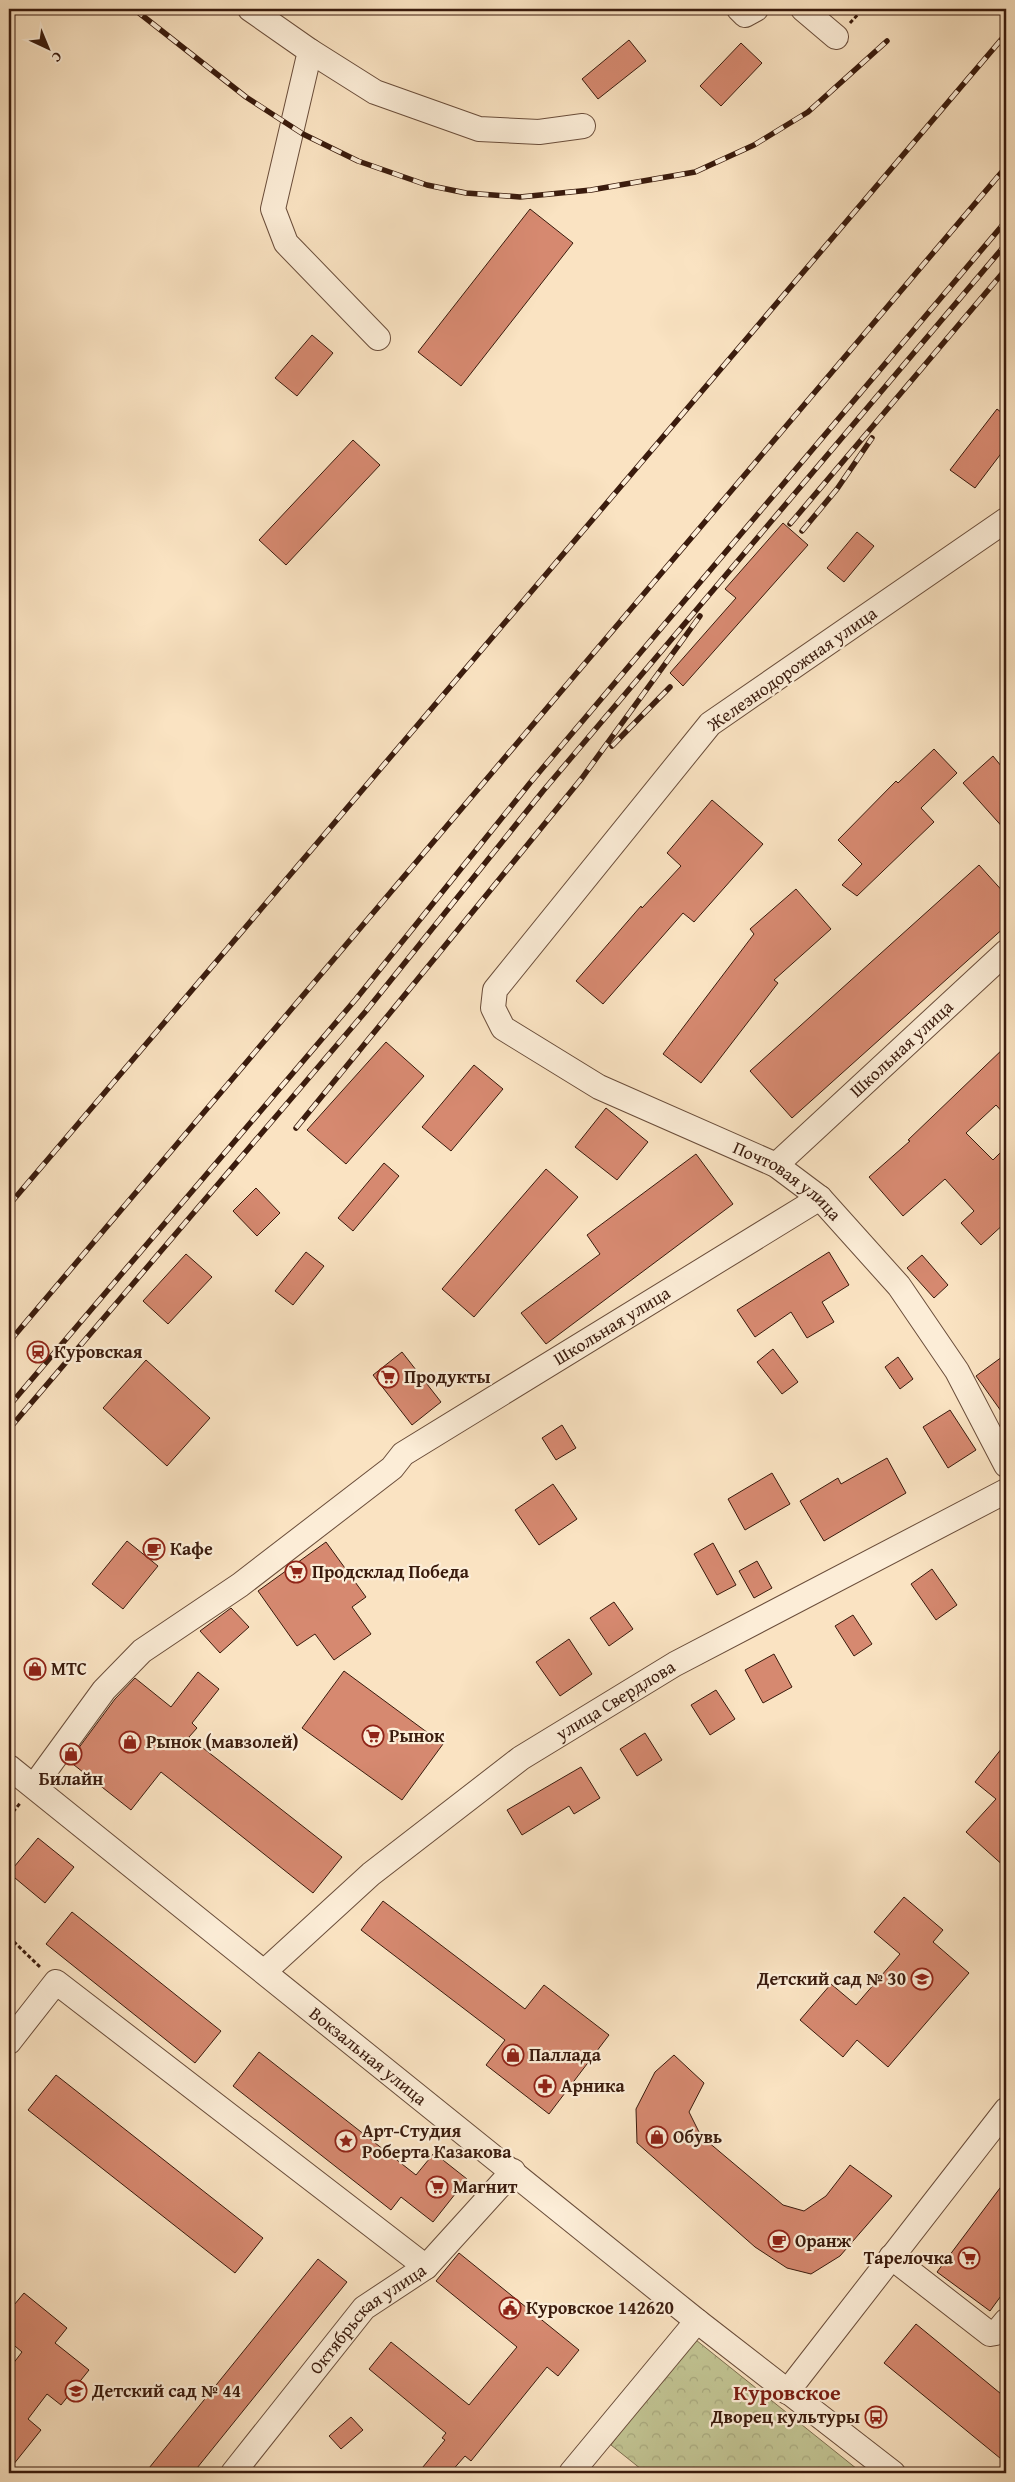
<svg xmlns="http://www.w3.org/2000/svg" width="1015" height="2482" font-family="'Gentium Book Plus',serif">
  <defs>
    <pattern id="park-crowns" width="20" height="18" patternUnits="userSpaceOnUse" patternTransform="scale(1.25)"><rect width="20" height="18" fill="#c1c392"/><path d="M2 6a3 3 0 1 1 6 0M12 15a3 3 0 1 1 6 0" fill="none" stroke="#a7a77d"/></pattern>
  </defs>
  <rect width="100%" height="100%" fill="#fae3c2"/>
  <filter id="stains"><feTurbulence type="fractalNoise" baseFrequency=".004" numOctaves="4"/><feColorMatrix values="0 0 0 0 .2 0 0 0 0 .09 0 0 0 0 .02 0 0 0 .5 -.17"/></filter>
  <radialGradient id="worn" r=".72"><stop offset=".6" stop-color="#630" stop-opacity="0"/><stop offset="1" stop-color="#630" stop-opacity=".3"/></radialGradient>
  <!-- park -->
  <path fill="url(#park-crowns)" stroke="#7e6f50" d="M691 2336 862 2473H646L611 2445Z"/>
  <!-- building -->
  <path fill="#d68970" stroke="#3a1b0d" d="M629 40 646 61 598 99 582 79Z
    M741 43 762 63 721 106 700 86Z
    M530 209 573 243 461 386 418 352Z
    M312 335 333 353 297 396 275 378Z
    M997 409 1006 416V447L975 488 950 470Z
    M353 440 380 465 286 565 259 540Z
    M783 523 808 545 683 686 670 673 736 598 725 589Z
    M857 532 874 546 844 582 827 568Z
    M934 749 957 773 921 808 934 822 857 896 842 885 862 864 838 840 896 781 898 783Z
    M993 756 1006 772V831L963 783Z
    M712 800 763 844 694 922 683 913 603 1004 576 981 641 906 642 908 681 866 667 853Z
    M979 865 1006 895V926L792 1118 750 1071Z
    M796 889 831 929 774 980 778 983 701 1083 663 1054 754 934 750 929Z
    M386 1042 424 1076 346 1164 307 1130Z
    M1006 1046V1116L996 1105 966 1133 993 1160 1006 1147V1222L981 1245 961 1223 974 1211 945 1179 903 1216 869 1177 910 1141 908 1140Z
    M474 1065 503 1089 451 1151 422 1127Z
    M606 1108 648 1142 617 1180 575 1147Z
    M696 1154 733 1204 546 1344 521 1313 600 1254 587 1235Z
    M384 1163 399 1176 353 1231 338 1218Z
    M546 1169 578 1197 474 1317 442 1289Z
    M256 1188 280 1213 257 1236 233 1211Z
    M306 1252 324 1266 293 1305 275 1291Z
    M829 1252 849 1285 822 1302 834 1322 807 1338 791 1312 755 1337 737 1310Z
    M186 1254 212 1277 168 1324 143 1301Z
    M922 1255 948 1285 934 1298 907 1268Z
    M773 1349 798 1382 782 1394 757 1362Z
    M402 1352 441 1402 412 1425 373 1375Z
    M1006 1354V1418L976 1376Z
    M898 1357 913 1379 900 1389 885 1367Z
    M146 1360 210 1418 167 1466 103 1408Z
    M950 1410 976 1450 948 1468 923 1427Z
    M562 1425 576 1448 556 1460 542 1438Z
    M887 1458 906 1493 824 1541 800 1501 838 1478 841 1484Z
    M772 1473 790 1504 745 1530 728 1499Z
    M553 1484 577 1519 539 1545 515 1510Z
    M127 1541 158 1566 123 1609 92 1584Z
    M326 1542 366 1597 352 1607 371 1634 334 1660 315 1634 297 1646 258 1591Z
    M713 1543 736 1585 717 1595 694 1554Z
    M757 1561 772 1588 754 1598 739 1571Z
    M932 1569 957 1605 936 1620 911 1584Z
    M614 1602 633 1629 609 1646 590 1618Z
    M231 1608 249 1627 220 1653 200 1631Z
    M853 1615 872 1644 854 1656 835 1626Z
    M569 1639 592 1674 560 1696 536 1662Z
    M774 1654 792 1687 763 1703 745 1670Z
    M344 1671 443 1744 402 1800 302 1728Z
    M198 1672 219 1689 192 1723 197 1728 189 1737 342 1857 313 1893 161 1772 131 1810 69 1761 115 1699 135 1678 171 1707Z
    M716 1690 735 1719 710 1735 691 1705Z
    M645 1733 662 1760 637 1776 620 1749Z
    M1006 1743V1868L966 1832 996 1799 975 1782Z
    M581 1767 600 1798 574 1814 569 1806 522 1835 507 1810Z
    M38 1838 74 1867 45 1903 9 1873Z
    M904 1897 943 1930 933 1942 969 1973 888 2067 857 2040 843 2057 800 2020 831 1984 856 2005 900 1954 874 1932Z
    M383 1901 525 2009 544 1985 609 2035 549 2114 486 2065 505 2040 361 1930Z
    M72 1912 221 2031 195 2063 46 1944Z
    M259 2052 416 2175 434 2153 467 2179 433 2222 401 2197 391 2210 233 2086Z
    M674 2055 704 2083 689 2112 701 2136 783 2205 804 2211 826 2196 850 2165 892 2196 840 2256 811 2274 787 2268 755 2247 637 2143 636 2109 655 2072Z
    M56 2075 263 2238 235 2273 28 2110Z
    M1006 2180V2289L990 2311 937 2272Z
    M459 2253 579 2350 558 2376 547 2367 471 2461 465 2456 450 2473H418L445 2440 442 2438 446 2433 369 2369 391 2342 469 2405 517 2347 436 2281Z
    M318 2259 347 2282 193 2473H145Z
    M24 2293 67 2328 55 2343 89 2370 61 2405 47 2394 28 2419 41 2430 9 2470V2369L22 2352 9 2341V2311Z
    M916 2324 1006 2398V2463L884 2363Z
    M351 2417 363 2430 341 2449 329 2436Z"/>
  <g fill="none" stroke-linecap="round" stroke-linejoin="round">
    <!-- minor casing -->
    <g stroke="#6a4d3a" stroke-width="26">
      <g id="minor">
        <path d="M250 9 310 51 273 209 286 243 378 338"/>
        <path d="M739 9 745 15 756 9"/>
        <path d="M803 9 836 37"/>
        <path d="M310 51 375 92 479 129 539 132 583 126"/>
        <path id="s1" d="M1006 520 710 724 495 990 493 1008 503 1028 599 1087 776 1165 820 1198 899 1286 957 1371 1006 1465"/>
        <path id="s2" d="M776 1165 1006 952"/>
        <path id="s3" d="M9 1767 697 2321 893 2473"/>
        <path id="s4" d="M34 1786 104 1690 142 1651 240 1585 392 1468 403 1454 820 1198"/>
        <path id="s5" d="M265 1971 371 1874 521 1758 675 1664 1006 1491"/>
        <path d="M9 2042 56 1982 426 2267"/>
        <path d="M891 2257 990 2334 996 2333 1006 2321"/>
        <path d="M787 2392 1006 2110"/>
        <path id="s6" d="M233 2473 364 2308 426 2267 513 2171"/>
        <path d="M571 2473 697 2321"/>
      </g>
    </g>
    <!-- path -->
    <path stroke="#3a1b0d" stroke-width="3" stroke-dasharray="4 2.5" stroke-linecap="butt" d="M850 23 863 9
      M9 1817 21 1802
      M9 1937 41 1968"/>
    <!-- minor -->
    <use href="#minor" stroke="#fcedd7" stroke-width="24"/>
    <!-- rail casing -->
    <g stroke="#3a1b0d" stroke-width="5.5">
      <path id="rail" d="M134 9 246 97 303 134 358 161 427 185 466 193 520 197 591 190 695 172 754 145 808 112 887 41
        M790 524 1006 269
        M802 531 837 489 872 438
        M612 746 670 687
        M296 1128 582 778 700 616
        M9 1205 1006 34
        M9 1342 1006 167
        M9 1406 356 999 530 783 1006 221
        M9 1429 366 1011 543 791 1006 244"/>
    </g>
    <!-- rail -->
    <use href="#rail" stroke="#fcedd7" stroke-width="4" stroke-dasharray="11" stroke-linecap="butt"/>
  </g>
  <!-- icons -->
  <defs>
    <g id="station-ring" transform="scale(1.125)"><circle r="9.5" fill="#fcedd7" stroke="#8f2418" stroke-width="1.5"/><path d="M-3-6H3Q5-6 5-4V2Q5 4 3 4L4.5 6H3L1.5 4h-3L-3 6H-4.5L-3 4Q-5 4-5 2V-4Q-5-6-3-6ZM-3.5-4v3h7v-3ZM-3.5 1v1.5H-2V1ZM2 1v1.5H3.5V1Z" fill="#8f2418"/></g>
    <g id="supermarket-ring" transform="scale(1.125)"><circle r="9.5" fill="#fcedd7" stroke="#8f2418" stroke-width="1.5"/><path d="M-6-5.5h2.5l.6 2H6L4.5 2H-2.5L-4.4-4H-6ZM-1.5 3.2a1.3 1.3 0 1 0 .1 0ZM3 3.2a1.3 1.3 0 1 0 .1 0Z" fill="#8f2418"/></g>
    <g id="cafe-ring" transform="scale(1.125)"><circle r="9.5" fill="#fcedd7" stroke="#8f2418" stroke-width="1.5"/><path d="M-5.5-4.5H6V0H3Q3 3.5 0 3.5H-2.5Q-5.5 3.5-5.5 0ZM3-3.2v2h1.7v-2ZM-6 4.5H4V6H-6Z" fill="#8f2418"/></g>
    <g id="shop-ring" transform="scale(1.125)"><circle r="9.5" fill="#fcedd7" stroke="#8f2418" stroke-width="1.5"/><path d="M-5-2.5h2.3a2.7 3.5 0 0 1 5.4 0H5L5.5 6h-11ZM-1.5-2.5h3a1.5 2.3 0 0 0-3 0Z" fill="#8f2418"/></g>
    <g id="school-ring" transform="scale(1.125)"><circle r="9.5" fill="#fcedd7" stroke="#8f2418" stroke-width="1.5"/><path d="M0-5L7-2L0 1L-7-2ZM-4 1L0 2.5L4 1V4Q0 6-4 4Z" fill="#8f2418"/></g>
    <g id="pharmacy-ring" transform="scale(1.125)"><circle r="9.5" fill="#fcedd7" stroke="#8f2418" stroke-width="1.5"/><path d="M-2-6h4v4h4v4h-4v4h-4v-4h-4v-4h4Z" fill="#8f2418"/></g>
    <g id="sight-ring" transform="scale(1.125)"><circle r="9.5" fill="#fcedd7" stroke="#8f2418" stroke-width="1.5"/><path d="M0-6L1.8-2.2L6-1.7L2.9 1.2L3.7 5.4L0 3.3L-3.7 5.4L-2.9 1.2L-6-1.7L-1.8-2.2Z" fill="#8f2418"/></g>
    <g id="civic-ring" transform="scale(1.125)"><circle r="9.5" fill="#fcedd7" stroke="#8f2418" stroke-width="1.5"/><path d="M-.6-6.5H3V-4.5H.6V-3L4-1V1h2V6H-6V1h2V-1L-.6-3ZM-1.2 2.5V6h2.4V2.5Z" fill="#8f2418"/></g>
    <g id="bus-ring" transform="scale(1.125)"><circle r="9.5" fill="#fcedd7" stroke="#8f2418" stroke-width="1.5"/><path d="M-5-6H5V4H4V6H2V4H-2V6H-4V4H-5ZM-3.5-4V0h7V-4ZM-3.5 1.2v1.5H-2V1.2ZM2 1.2v1.5H3.5V1.2Z" fill="#8f2418"/></g>
  </defs>
  <g fill-rule="evenodd">
    <use href="#station-ring" x="38" y="1352"/>
    <use href="#supermarket-ring" x="388" y="1377"/>
    <use href="#cafe-ring" x="154" y="1549"/>
    <use href="#supermarket-ring" x="296" y="1572"/>
    <use href="#shop-ring" x="35" y="1669"/>
    <use href="#supermarket-ring" x="373" y="1736"/>
    <use href="#shop-ring" x="130" y="1742"/>
    <use href="#shop-ring" x="71" y="1754"/>
    <use href="#school-ring" x="922" y="1979"/>
    <use href="#shop-ring" x="513" y="2055"/>
    <use href="#pharmacy-ring" x="545" y="2086"/>
    <use href="#shop-ring" x="657" y="2137"/>
    <use href="#sight-ring" x="346" y="2141"/>
    <use href="#supermarket-ring" x="437" y="2187"/>
    <use href="#cafe-ring" x="779" y="2241"/>
    <use href="#supermarket-ring" x="969" y="2258"/>
    <use href="#civic-ring" x="510" y="2308"/>
    <use href="#school-ring" x="76" y="2391"/>
    <use href="#bus-ring" x="876" y="2417"/>
  </g>
  <g text-anchor="middle" stroke-width="4.5" stroke-linejoin="round" paint-order="stroke">
    <!-- street labels -->
    <g font-size="18" fill="#3a1b0d" stroke="#fcedd7">
      <text transform="translate(792 669) rotate(-35)" y="6">Железнодорожная улица</text>
      <text dy="6" stroke="none"><textPath href="#s2" startOffset="171">Школьная улица</textPath></text>
      <text dy="6" stroke="none"><textPath href="#s1" startOffset="1066">Почтовая улица</textPath></text>
      <text dy="6" stroke="none"><textPath href="#s4" startOffset="746">Школьная улица</textPath></text>
      <text dy="6" stroke="none"><textPath href="#s5" startOffset="444">улица Свердлова</textPath></text>
      <text dy="6" stroke="none"><textPath href="#s3" startOffset="461">Вокзальная улица</textPath></text>
      <text dy="6" stroke="none"><textPath href="#s6" startOffset="206">Октябрьская улица</textPath></text>
    </g>
    <!-- poi labels -->
    <g font-size="18" font-weight="bold" fill="#3a1b0d" stroke="#fcedd7" text-anchor="start">
      <text x="54" y="1358">Куровская</text>
      <text x="404" y="1383">Продукты</text>
      <text x="170" y="1555">Кафе</text>
      <text x="312" y="1578">Продсклад Победа</text>
      <text x="51" y="1675">МТС</text>
      <text x="389" y="1742">Рынок</text>
      <text x="146" y="1748">Рынок (мавзолей)</text>
      <text x="71" y="1785" text-anchor="middle">Билайн</text>
      <text x="906" y="1985" text-anchor="end">Детский сад № 30</text>
      <text x="529" y="2061">Паллада</text>
      <text x="561" y="2092">Арника</text>
      <text x="362" y="2137">Арт-Студия<tspan x="362" dy="21">Роберта Казакова</tspan></text>
      <text x="673" y="2143">Обувь</text>
      <text x="453" y="2193">Магнит</text>
      <text x="795" y="2247">Оранж</text>
      <text x="953" y="2264" text-anchor="end">Тарелочка</text>
      <text x="526" y="2314">Куровское 142620</text>
      <text x="92" y="2397">Детский сад № 44</text>
      <text x="860" y="2423" text-anchor="end">Дворец культуры</text>
    </g>
    <!-- district labels -->
    <g font-size="22" font-weight="bold" fill="#7a1f14" stroke="#fcedd7">
      <text x="787" y="2400">Куровское</text>
    </g>
  </g>
  <!-- margin -->
  <rect width="1015" height="2482" fill="none" stroke="#fae3c2" stroke-width="30"/>
  <rect x="10" y="10" width="995" height="2462" fill="none" stroke="#3a1b0d" stroke-width="2.5"/>
  <rect x="15" y="15" width="985" height="2452" fill="none" stroke="#3a1b0d"/>
  <!-- north arrow -->
  <g transform="translate(48 48) rotate(136)" stroke="#fcedd7" stroke-width="4" paint-order="stroke">
  <path d="M0-4L9 19L0 12L-9 19Z" fill="#3a1b0d"/>
  <text y="-8" font-size="14" font-weight="bold" text-anchor="middle" fill="#3a1b0d">С</text>
  </g>
  <rect width="100%" height="100%" filter="url(#stains)"/>
  <rect width="100%" height="100%" fill="url(#worn)"/>
</svg>
